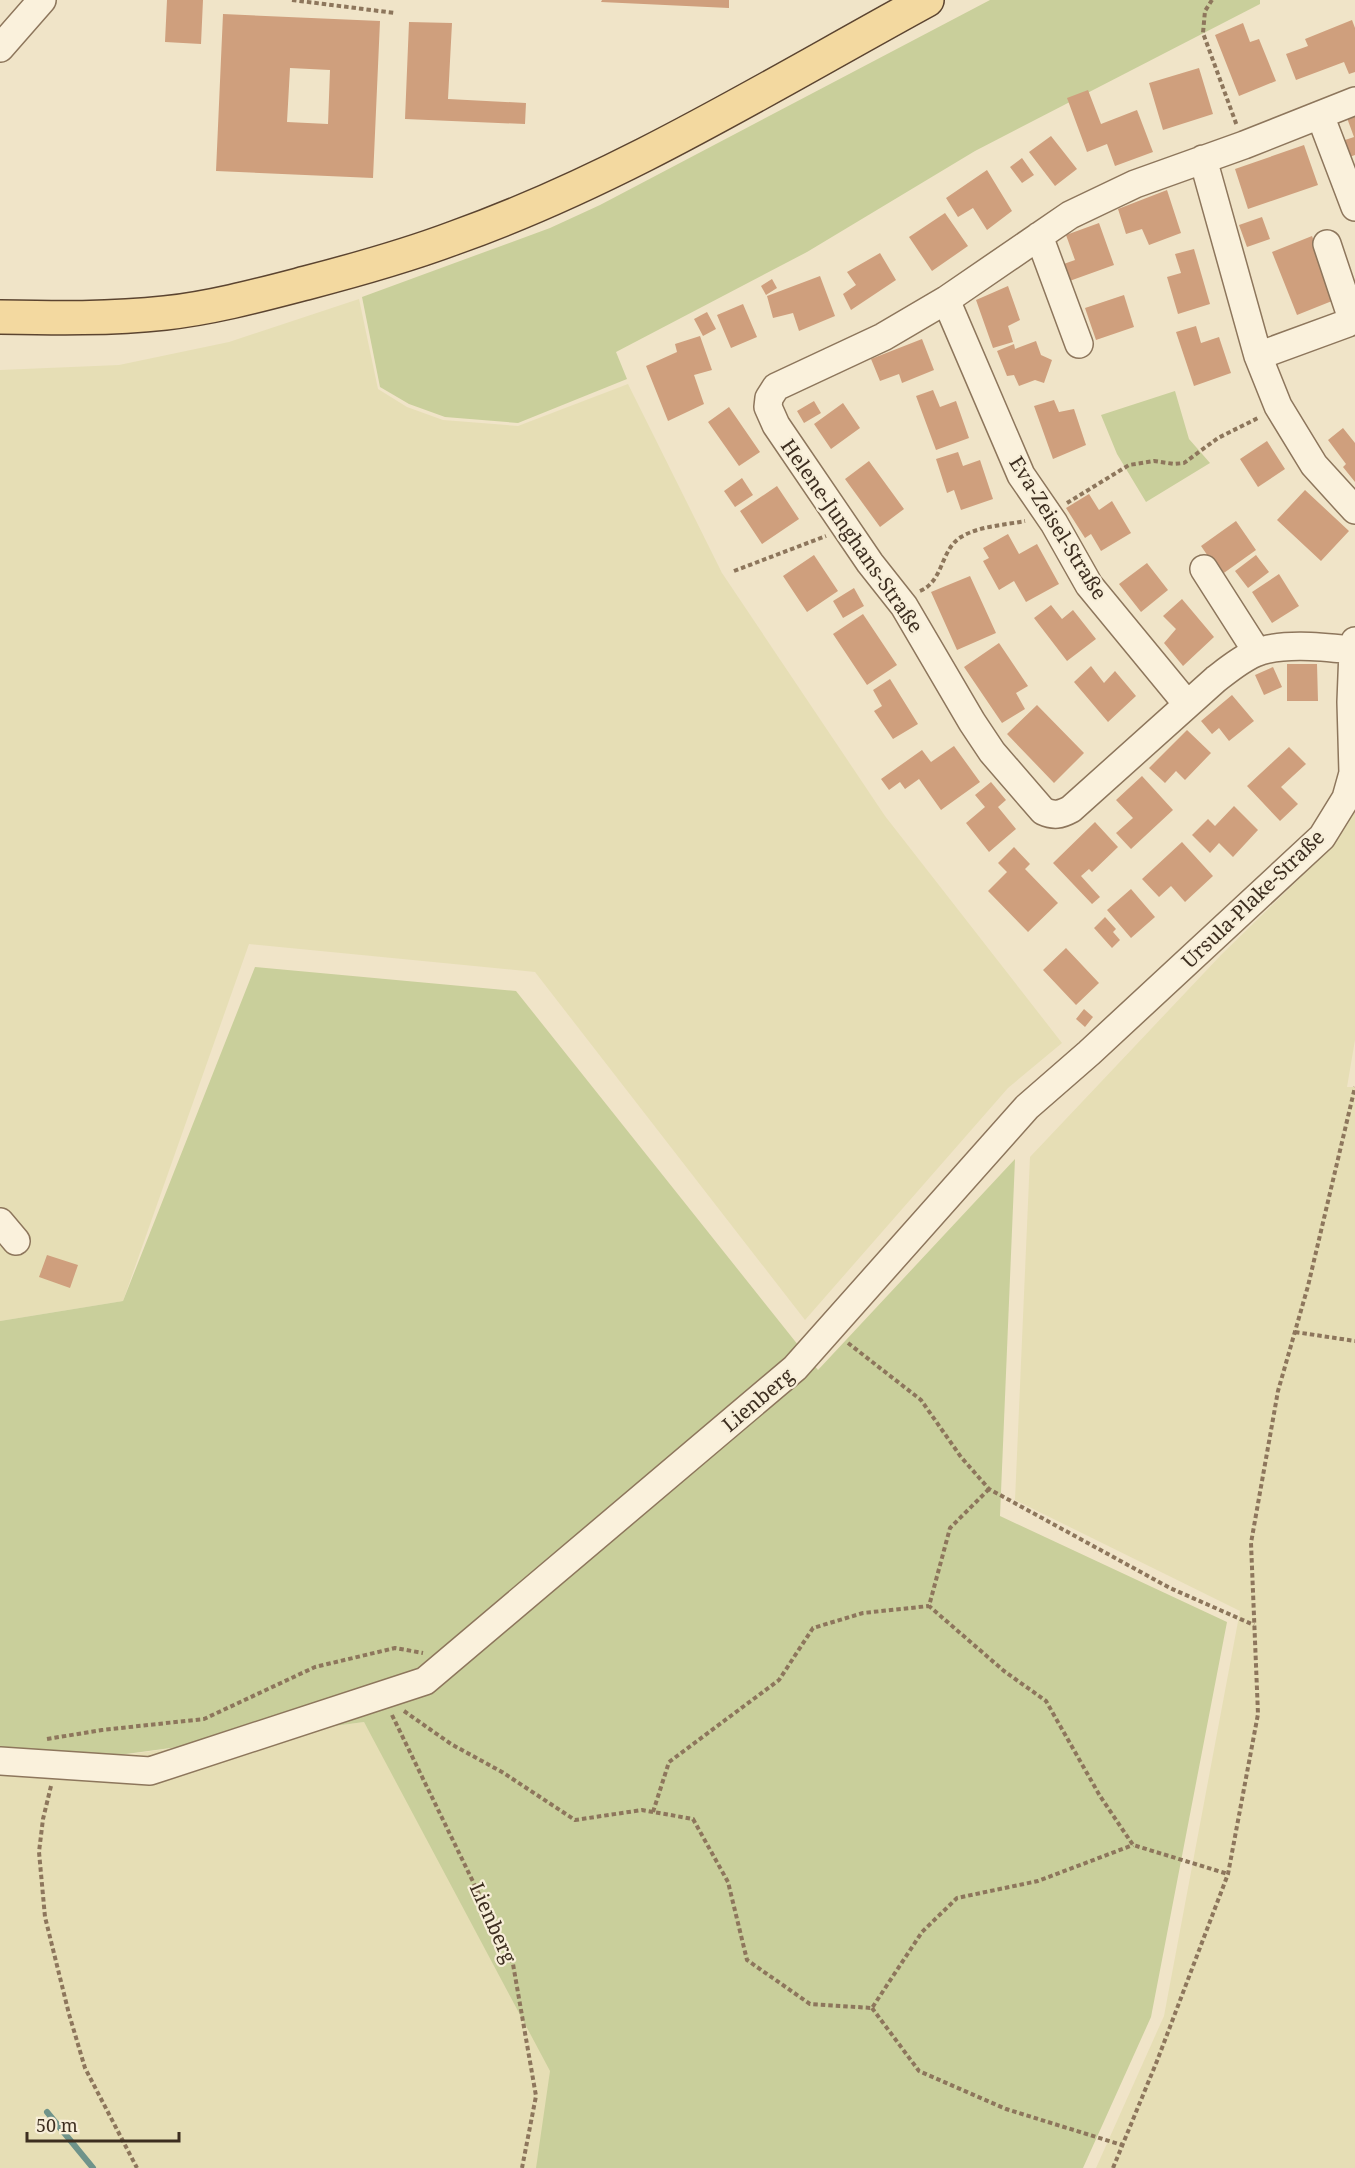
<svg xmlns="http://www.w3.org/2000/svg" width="1355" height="2168" font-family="'Noto Serif',serif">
  <rect width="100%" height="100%" fill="#f0e4c8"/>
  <!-- farmland -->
  <path fill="#e6deb5" d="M359 299 378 389 407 407 443 420 518 426 628 384 722 573 885 816 1062 1043 1008 1088 805 1320 535 972 249 944 123 1301 0 1321V370L119 365 229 342Z
    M1355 807V1040L1347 1087H1355V2168H1096L1164 2016 1240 1611 1015 1500 1030 1157 1221 955 1333 846 1349 822Z
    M364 1722 571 2073 537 2168H0V1772Z"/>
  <!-- green -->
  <path fill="#c9cf9b" d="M990 0H1260V4L975 151 807 252 616 352 627 379 518 423 445 417 409 404 380 387 362 297 550 228 600 205Z
    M1175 391 1189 439 1210 463 1146 502 1117 454 1101 415Z
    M255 967 516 991 818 1370 1015 1159 1000 1516 1227 1622 1151 2017 1083 2168H536L550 2071 364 1722 0 1771V1321L123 1301Z"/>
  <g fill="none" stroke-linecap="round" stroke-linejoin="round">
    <!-- stream -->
    <path stroke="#6f938a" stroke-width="6" d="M47 2112 93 2168"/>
  </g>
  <!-- building -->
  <path fill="#cf9f7d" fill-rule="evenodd" d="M167 0H203L201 44 165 42Z
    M602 0H729V8L601 2Z
    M223 14 380 21 373 178 216 171ZM290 68 330 70 328 124 287 122Z
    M1352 20 1355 28V72L1349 74 1344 62 1296 80 1286 54 1308 46 1305 39Z
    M409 22 452 23 448 99 526 103 525 124 405 119Z
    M1243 23 1250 42 1259 39 1276 81 1239 96 1215 35Z
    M1199 68 1213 114 1163 130 1149 83Z
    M1088 90 1101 124 1137 110 1153 152 1115 166 1107 144 1087 152 1067 98Z
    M1355 115V155L1344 159 1339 142 1354 137 1347 118Z
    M1051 136 1077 169 1055 186 1029 152Z
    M1304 145 1318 185 1248 209 1235 169Z
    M1022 158 1034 175 1022 183 1010 167Z
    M987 170 1012 211 987 230 973 208 958 217 946 198Z
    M1167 190 1181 233 1149 245 1142 229 1126 234 1118 209Z
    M945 213 968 246 932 271 909 237Z
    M1262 217 1270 239 1247 247 1239 225Z
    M1099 223 1114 265 1064 283 1058 266 1075 260 1066 235Z
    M1312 236 1337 299 1297 315 1272 252Z
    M1194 249 1210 304 1178 314 1167 277 1181 273 1175 254Z
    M880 253 896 280 851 310 843 294 856 285 847 272Z
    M820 276 835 316 799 331 793 313 773 318 767 296Z
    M772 279 777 288 766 295 761 286Z
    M1008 286 1020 320 1008 326 1013 342 993 348 976 300Z
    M1124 295 1134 327 1096 340 1085 308Z
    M743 304 757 337 731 348 717 315Z
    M707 312 716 329 703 336 694 319Z
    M1196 326 1201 343 1219 337 1231 373 1194 386 1176 332Z
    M700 336 712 370 694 375 704 404 668 421 646 366 677 352 675 344Z
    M922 339 934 370 902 383 899 374 880 381 871 359Z
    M1036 341 1041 355 1052 360 1044 383 1035 380 1019 386 1014 375 1007 376 997 351 1014 344 1015 349Z
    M933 390 940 407 956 401 969 438 936 450 916 396Z
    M1054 400 1059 412 1074 409 1086 445 1053 459 1034 406Z
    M814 401 821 413 804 423 797 411Z
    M843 403 860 428 831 449 814 424Z
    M729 407 760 452 739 466 708 422Z
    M1343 428 1355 443V482L1343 467 1346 464 1328 440Z
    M1267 441 1285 469 1258 487 1240 459Z
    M958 452 963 466 980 460 993 499 961 510 954 490 947 493 936 459Z
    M869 461 904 509 880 527 845 479Z
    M742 478 753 495 735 507 724 491Z
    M777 486 799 519 762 544 740 511Z
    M1305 490 1349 531 1321 561 1277 520Z
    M1089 494 1099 510 1112 501 1131 533 1101 551 1091 534 1085 538 1066 508Z
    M1236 521 1256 550 1221 575 1201 546Z
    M1008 534 1019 554 1037 544 1059 584 1026 602 1014 581 999 590 983 561 989 558 983 548Z
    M814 555 838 591 807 612 783 576Z
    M1256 555 1269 572 1248 588 1235 571Z
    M1147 563 1168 590 1141 612 1119 584Z
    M1279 574 1299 606 1272 623 1252 592Z
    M970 576 996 633 957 650 931 592Z
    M854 588 864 606 843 618 833 601Z
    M1182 599 1214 637 1183 666 1164 643 1176 629 1163 616Z
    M1051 605 1062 619 1073 610 1096 639 1067 661 1034 618Z
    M863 614 897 665 867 685 833 634Z
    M999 643 1028 686 1016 693 1025 709 1002 723 964 667Z
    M1287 664H1317L1318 701H1287Z
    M1091 666 1104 683 1115 671 1136 696 1108 722 1074 682Z
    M1273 667 1282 687 1264 695 1255 675Z
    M890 679 918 724 893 739 874 711 882 706 873 690Z
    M1232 695 1254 721 1229 741 1219 728 1212 734 1201 721Z
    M1037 705 1084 753 1054 783 1007 734Z
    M1187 730 1211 753 1185 780 1176 771 1165 783 1149 768Z
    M954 746 980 782 941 810 919 779 905 789 900 782 889 790 881 779 922 750 931 762Z
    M1289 747 1306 764 1281 787 1298 804 1280 821 1247 786Z
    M1142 776 1173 810 1131 849 1116 833 1133 818 1116 800Z
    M991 782 1006 800 998 807 1016 829 989 852 966 823 985 807 975 795Z
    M1234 806 1258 830 1233 857 1219 843 1210 853 1192 835 1208 819 1215 826Z
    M1095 822 1118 847 1092 872 1089 869 1081 876 1100 897 1092 904 1053 863Z
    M1182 842 1213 876 1185 902 1171 886 1159 897 1142 879Z
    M1014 847 1030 864 1025 869 1058 903 1028 932 988 891 1007 872 998 863Z
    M1131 889 1155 917 1131 938 1107 910Z
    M1105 917 1116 929 1113 932 1120 940 1112 948 1094 928Z
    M1066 948 1099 983 1076 1005 1043 970Z
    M1084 1009 1093 1017 1085 1027 1076 1019Z
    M47 1255 78 1265 70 1288 39 1277Z"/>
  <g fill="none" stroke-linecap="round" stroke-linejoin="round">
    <!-- minor casing -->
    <g stroke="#8d765c" stroke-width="30">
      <path id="minor" d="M0 48 42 0
        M1320 115 1355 207
        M1203 159 1258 356 1278 406 1314 465 1355 510
        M1039 236 1079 344
        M946 300 1021 475 1054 523 1089 585 1187 704
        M1258 356 1348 323 1352 319 1327 244
        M1204 569 1257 652
        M1353 650C1324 647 1282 642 1255 653 1241 659 1229 669 1216 679L1071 809C1060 815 1054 816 1043 811L992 752 972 722 904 606 870 563 776 425 768 407 769 398 776 387 883 337 946 300 1070 215 1135 184 1244 145 1355 101
        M0 1222 16 1241
        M0 1761 150 1771 425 1681 795 1368 1027 1107 1089 1053 1322 837 1346 798 1353 773 1351 702 1353 650 1355 641"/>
    </g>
    <!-- major casing -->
    <g stroke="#5b4430" stroke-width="36">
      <path id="major" d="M0 317C54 318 111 319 165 313 212 308 260 295 306 283 356 270 406 256 454 238 620 179 773 84 927 0"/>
    </g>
    <!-- path -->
    <path stroke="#8d765c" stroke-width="4" stroke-dasharray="4.5 3" stroke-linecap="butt" d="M292 0 395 13
      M1212 0 1205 11 1203 33 1237 126
      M1067 503 1129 465 1154 461 1174 464 1184 463 1218 438 1260 417
      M734 571 826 536
      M920 591C944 581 940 550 961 537 979 526 1005 525 1025 521
      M1295 1332 1355 1341
      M848 1343 921 1400 961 1457 989 1489 1170 1588 1254 1625
      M989 1489 950 1528 929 1606 1004 1671 1046 1701 1100 1796 1133 1845 1228 1874
      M404 1711 451 1744 502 1772 575 1820 642 1810 693 1819 728 1882 747 1960 810 2004 872 2008 922 1932 957 1898 1038 1881 1133 1845
      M392 1715 513 1964 536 2096 522 2168
      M47 1739 102 1730 204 1719 315 1667 395 1648 423 1653
      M51 1786 43 1819 39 1852 45 1917 69 2014 85 2068 137 2168
      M653 1812 669 1762 779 1680 813 1628 863 1613 929 1606
      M872 2008 919 2071 1006 2109 1122 2145
      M1113 2168 1157 2061 1228 1874 1258 1714 1251 1543 1278 1391 1308 1286 1355 1087"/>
    <!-- minor -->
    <use href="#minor" stroke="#faf1dc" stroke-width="27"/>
    <!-- major -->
    <use href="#major" stroke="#f3d9a0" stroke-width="33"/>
  </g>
  <g text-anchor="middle" stroke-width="4.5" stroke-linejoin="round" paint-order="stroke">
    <!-- street labels -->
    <g font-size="20" fill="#3d2e20" stroke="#f7eed8">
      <text transform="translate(1058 528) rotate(58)" y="7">Eva-Zeisel-Straße</text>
      <text transform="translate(852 536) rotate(55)" y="7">Helene-Junghans-Straße</text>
      <text transform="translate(1253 899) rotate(-44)" y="7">Ursula-Plake-Straße</text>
      <text transform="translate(758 1400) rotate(-40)" y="7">Lienberg</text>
      <text transform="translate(493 1923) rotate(66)" y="7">Lienberg</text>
    </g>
  </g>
  <!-- scale -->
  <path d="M27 2132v9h152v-9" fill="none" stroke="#3d2e20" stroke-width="3"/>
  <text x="36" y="2132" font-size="18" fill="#3d2e20" stroke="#f7eed8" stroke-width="4.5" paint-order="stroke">50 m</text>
</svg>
